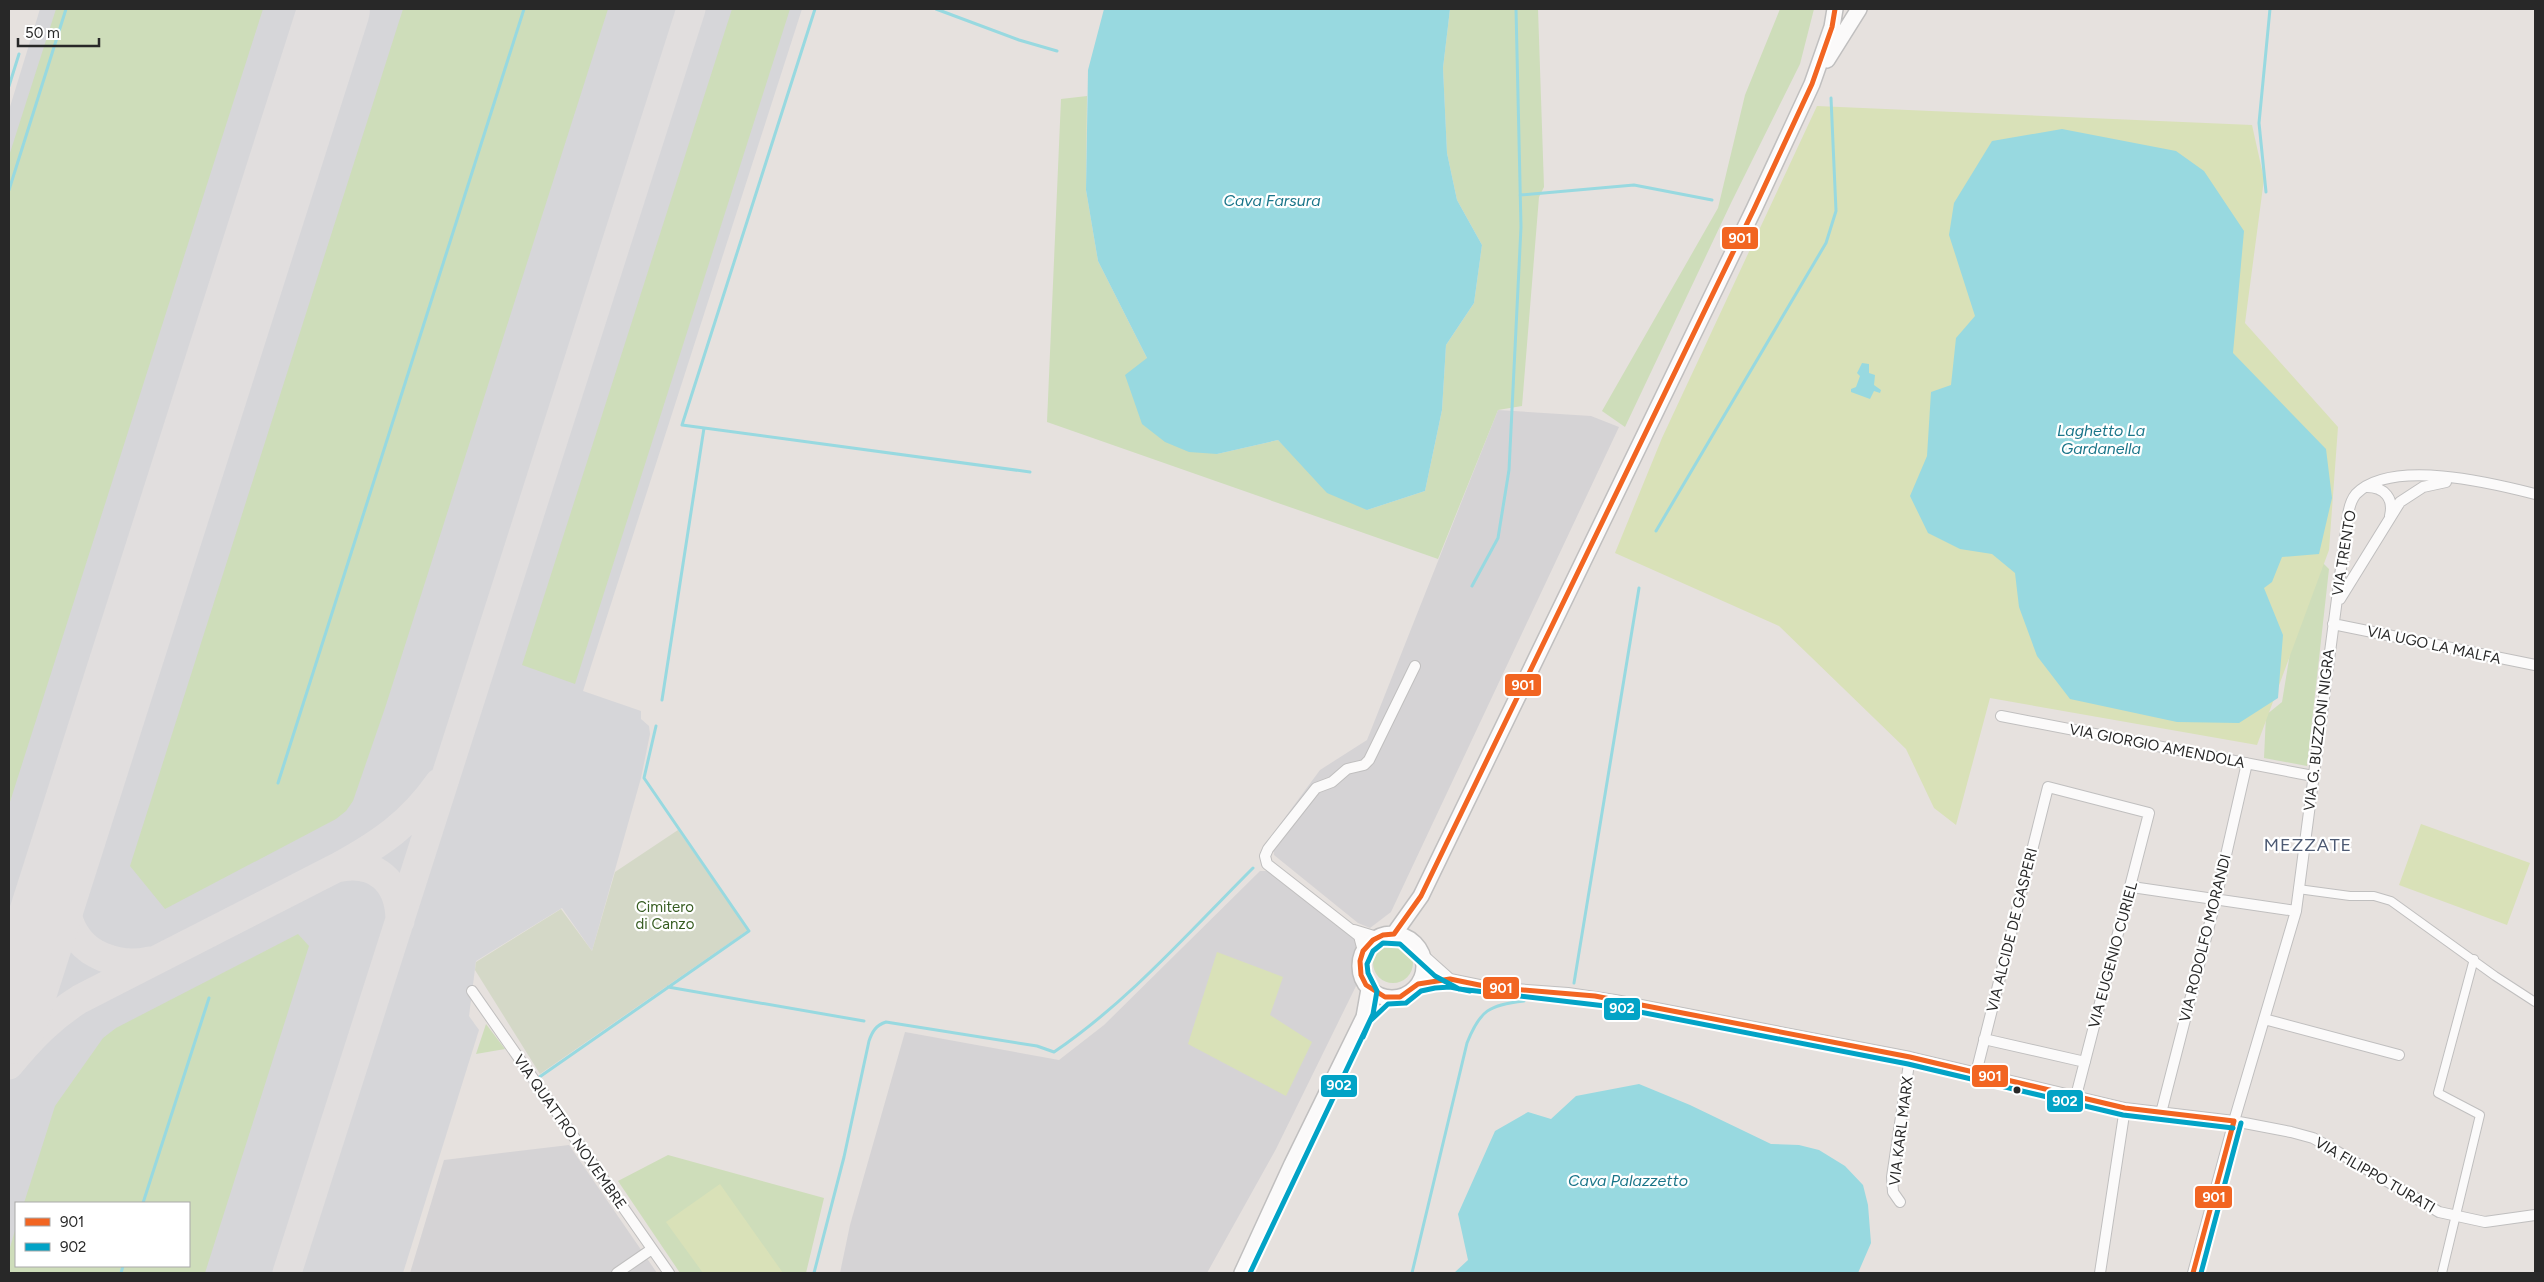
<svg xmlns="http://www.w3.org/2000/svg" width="2544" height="1282" font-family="Figtree,sans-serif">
  <rect width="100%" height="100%" fill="#e6e1de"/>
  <!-- industrial -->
  <path fill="#d5d3d5" d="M1498 410 1591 416 1619 427 1391 912 1370 928 1358 923 1274 855 1272 835 1320 770 1367 740Z
    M1260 871H1267L1353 935 1357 949 1352 969 1357 984 1276 1149 1207 1273H840L850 1225 905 1032 1059 1060 1104 1025Z
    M569 1145 657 1273H410L444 1160Z"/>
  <!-- airport -->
  <path fill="#d6d6d9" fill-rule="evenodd" d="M40 9H802L583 691 641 711V719L649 726 650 734 641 778 592 951 562 908 476 961 469 1016 479 1030 403 1273H9V110ZM16 1203H189V1266H16Z"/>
  <!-- green -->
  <path fill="#ceddba" d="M56 9H263L9 805V156Z
    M403 9H608L385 708 353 801 346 811 336 819 165 909 130 866Z
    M732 9H790L575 684 522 665Z
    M1450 9H1538L1544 187 1539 197 1522 406 1498 410 1438 559 1047 422 1061 99 1087 96 1086 190 1098 261 1147 358 1217 454 1278 440 1303 465 1367 510 1425 491 1442 410 1446 345 1474 303 1482 245 1457 200 1447 153 1443 68Z
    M1780 9H1814L1800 64 1731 203 1625 427 1602 411 1718 208 1745 95Z
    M2316 556 2329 569 2307 766 2264 758 2266 715 2282 702 2292 641Z
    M298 934 309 946 205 1273H9V1251L16 1227V1266H189V1203H24L55 1106 103 1038 116 1028Z
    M1373 963a20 20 0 1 1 40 0a20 20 0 1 1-40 0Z
    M486 1024 505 1049 476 1054Z
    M668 1155 824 1198 806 1273H680L618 1181Z"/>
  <!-- cemetery -->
  <path fill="#d4d8c7" d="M678 830 748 930 540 1074 475 970 476 962 561 909 592 951 615 872Z"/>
  <!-- pitch -->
  <path fill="#d9e1b8" d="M1817 106 2252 125 2264 179 2245 323 2338 427 2329 550 2257 745 1990 698 1956 825 1934 808 1906 749 1779 626 1615 553 1662 438Z
    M2421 824 2530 863 2507 925 2399 885Z
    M1217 952 1283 977 1270 1015 1312 1042 1286 1096 1188 1044Z
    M720 1184 783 1273H703L666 1222Z"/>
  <!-- water -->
  <path fill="#98d9e0" d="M1104 9H1450L1443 68 1447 153 1457 200 1482 245 1474 303 1446 345 1442 410 1425 491 1367 510 1327 493 1278 440 1217 454 1189 452 1165 442 1142 424 1125 375 1147 358 1098 261 1086 190 1088 70Z
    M2062 129 2176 151 2204 171 2244 231 2233 353 2326 449 2332 498 2319 554 2282 557 2272 582 2264 588 2283 635 2278 698 2239 723 2177 722 2070 699 2037 656 2019 607 2015 573 1992 554 1960 549 1928 533 1910 496 1927 456 1931 392 1951 385 1956 338 1975 316 1949 235 1954 203 1992 141Z
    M1862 363 1869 364V373L1875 375 1874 385 1881 390 1880 393 1874 391 1870 399 1851 392V389L1856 387 1860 376 1857 373Z
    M1639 1084 1690 1105 1771 1144 1799 1145 1819 1150 1845 1166 1863 1185 1868 1205 1871 1243 1858 1273H1454L1468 1260 1458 1214 1495 1131 1528 1112 1551 1119 1576 1096Z"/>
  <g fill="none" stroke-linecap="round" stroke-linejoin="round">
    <!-- stream -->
    <path stroke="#98d9e0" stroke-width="3" d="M815 9 682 425 1030 472
      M936 9 1019 40 1057 51
      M9 86 19 54
      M9 190 66 9
      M2266 192 2259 123 2270 9
      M1520 195 1634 185 1712 200
      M1656 531 1826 243 1836 211 1831 98
      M1472 586 1498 538 1509 470 1521 227 1516 9
      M662 700 704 428
      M278 783 524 9
      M1574 983 1639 588
      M668 987 864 1021
      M538 1078 749 931 644 778 656 726
      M143 1203 209 998
      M121 1273 123 1266
      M814 1273 844 1157 869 1041C872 1032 876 1025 886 1022L1037 1046 1054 1052C1128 1002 1190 931 1253 868
      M1412 1273 1467 1043C1480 1010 1489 1005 1524 1001"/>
    <!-- taxiway -->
    <path stroke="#e1dede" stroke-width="29" d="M65 853C62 892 60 940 103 957 118 963 133 965 149 961
      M338 867C380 844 411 823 439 783
      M9 1065C30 1039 51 1017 80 999L336 868C376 859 400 882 400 921
      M287 1273 691 9"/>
    <!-- runway -->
    <path stroke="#e1dede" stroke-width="72" d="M9 1028 334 9"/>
    <!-- pedestrian casing -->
    <g stroke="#c0bfbf" stroke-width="10">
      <path id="pedestrian" d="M2298 889 2350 896H2374L2391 901 2495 976 2535 1002
        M2442 1273 2480 1115 2438 1093 2474 959"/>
    </g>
    <!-- minor casing -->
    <g stroke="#c0bfbf" stroke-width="12">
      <path id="minor" d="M2367 487C2385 487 2394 499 2390 516
        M2340 599 2400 502 2423 487 2446 482
        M2333 624 2535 665
        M2001 716 2313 776
        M2132 887 2296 911
        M1354 930 1377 937
        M1363 951 1359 936 1267 864 1265 856 1268 849 1316 788 1332 782 1347 769 1364 765 1369 760 1415 666
        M1422 954 1450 979
        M1418 984 1450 979 1489 987 1568 993 1615 1000 1910 1057 2125 1108 2234 1121 2291 1132 2313 1138 2326 1145 2439 1212 2485 1222 2535 1215
        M472 991 669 1273
        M2264 1019 2399 1055
        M1984 1039 2085 1062
        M1976 1073 2048 787 2149 813 2076 1096
        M2161 1113 2216 899 2247 763
        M1900 1202 1893 1192 1892 1177 1910 1057
        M617 1273 652 1249
        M2100 1273 2125 1108
        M2193 1273 2234 1121 2296 911 2348 515C2349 508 2351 500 2356 494 2391 458 2492 483 2535 494"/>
    </g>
    <!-- secondary casing -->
    <g stroke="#c0bfbf" stroke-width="18">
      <path id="secondary" d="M1827 60 1859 9
        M1394 934 1421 896 1754 209 1812 84 1832 27 1835 9
        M1360 966a32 32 0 1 1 64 0a32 32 0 1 1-64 0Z
        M1242 1273 1292 1164 1364 1017 1369 989"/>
    </g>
    <!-- pedestrian -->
    <use href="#pedestrian" stroke="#fbfafa" stroke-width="8"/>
    <!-- minor -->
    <use href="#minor" stroke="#fbfafa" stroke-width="10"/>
    <!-- secondary -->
    <use href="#secondary" stroke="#fbfafa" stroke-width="15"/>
    <!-- bus-1 casing -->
    <g stroke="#fff" stroke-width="9">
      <path id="bus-1" d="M1835 9 1832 27 1812 84 1754 209 1421 896 1394 934 1383 935 1373 940 1363 951 1360 961 1361 975 1366 985 1385 997H1400L1418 984 1450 979 1489 987 1595 996 1910 1057 2125 1108 2234 1121
        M2193 1273 2234 1121"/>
    </g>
    <!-- bus-2 casing -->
    <g stroke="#fff" stroke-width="9">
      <path id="bus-2" d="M1363 1037 1370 1021 1388 1004 1406 1003 1421 991 1435 988 1450 987 1470 991
        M1250 1273 1373 1014 1377 991 1368 973 1367 964 1373 951 1383 943 1400 944 1435 976 1459 989 1614 1007 1908 1064 2123 1115 2233 1128
        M2201 1273 2241 1123"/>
    </g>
    <!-- bus-1 -->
    <use href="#bus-1" stroke="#f26522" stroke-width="5"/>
    <!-- bus-2 -->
    <use href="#bus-2" stroke="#02a3c6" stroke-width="5"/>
  </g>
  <!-- markers -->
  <circle fill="#282828" stroke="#fff" stroke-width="2" cx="2017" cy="1090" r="4.5"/>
  <g text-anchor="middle" stroke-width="4.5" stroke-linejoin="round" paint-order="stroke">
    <!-- street labels -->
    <g font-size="15" fill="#282828" stroke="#fff">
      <text transform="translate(2344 553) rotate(-81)" y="5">VIA TRENTO</text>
      <text transform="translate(2434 645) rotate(12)" y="5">VIA UGO LA MALFA</text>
      <text transform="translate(2319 730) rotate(-83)" y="5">VIA G. BUZZONI NIGRA</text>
      <text transform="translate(2157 746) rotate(11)" y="5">VIA GIORGIO AMENDOLA</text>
      <text transform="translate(2012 930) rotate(-76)" y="5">VIA ALCIDE DE GASPERI</text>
      <text transform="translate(2205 938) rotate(-76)" y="5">VIA RODOLFO MORANDI</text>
      <text transform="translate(2113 955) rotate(-75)" y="5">VIA EUGENIO CURIEL</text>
      <text transform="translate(1901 1131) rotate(-83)" y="5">VIA KARL MARX</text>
      <text transform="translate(570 1132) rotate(55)" y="5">VIA QUATTRO NOVEMBRE</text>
      <text transform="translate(2375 1175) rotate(30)" y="5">VIA FILIPPO TURATI</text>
    </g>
    <!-- park labels -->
    <g font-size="15" fill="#365c20" stroke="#fff">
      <text x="665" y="912">Cimitero<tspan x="665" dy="17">di Canzo</tspan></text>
    </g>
    <!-- water labels -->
    <g font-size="16" font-style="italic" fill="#1a7589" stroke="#fff">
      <text x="1272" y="206">Cava Farsura</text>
      <text x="2101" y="436">Laghetto La<tspan x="2101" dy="18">Gardanella</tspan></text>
      <text x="1628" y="1186">Cava Palazzetto</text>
    </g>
    <!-- quarter labels -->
    <g font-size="18" letter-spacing="1" fill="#4d5a73" stroke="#fff">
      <text x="2308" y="851">MEZZATE</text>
    </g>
  </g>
  <g stroke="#fff" stroke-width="2">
    <rect x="1721" y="226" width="38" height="24" rx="5" fill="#f26522"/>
    <rect x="1504" y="673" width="38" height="24" rx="5" fill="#f26522"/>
    <rect x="1482" y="976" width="38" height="24" rx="5" fill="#f26522"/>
    <rect x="1603" y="997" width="38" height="24" rx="5" fill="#02a3c6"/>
    <rect x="1971" y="1064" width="38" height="24" rx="5" fill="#f26522"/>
    <rect x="1320" y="1074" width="38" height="24" rx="5" fill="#02a3c6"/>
    <rect x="2046" y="1089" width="38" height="24" rx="5" fill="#02a3c6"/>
    <rect x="2194" y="1185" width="39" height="24" rx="5" fill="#f26522"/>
  </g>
  <g font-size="14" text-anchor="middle" font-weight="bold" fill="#fff">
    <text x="1740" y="243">901</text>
    <text x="1523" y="690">901</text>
    <text x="1501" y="993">901</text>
    <text x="1622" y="1013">902</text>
    <text x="1990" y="1081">901</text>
    <text x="1339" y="1090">902</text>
    <text x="2065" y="1106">902</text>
    <text x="2214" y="1202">901</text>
  </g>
  <!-- border -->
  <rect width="2544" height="1282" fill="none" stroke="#282828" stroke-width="20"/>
  <!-- legend -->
  <rect x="15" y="1202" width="175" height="65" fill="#ffffff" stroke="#a9a9a9"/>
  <rect x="25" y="1218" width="25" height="8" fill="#f26522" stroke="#a9a9a9"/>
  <text x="60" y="1227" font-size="15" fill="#282828">901</text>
  <rect x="25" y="1243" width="25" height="8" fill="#02a3c6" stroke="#a9a9a9"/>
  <text x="60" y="1252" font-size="15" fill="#282828">902</text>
  <!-- scale -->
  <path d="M18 38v8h81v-8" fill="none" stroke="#282828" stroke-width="2.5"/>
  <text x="25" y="38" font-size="15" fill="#282828" stroke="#ffffff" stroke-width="4" paint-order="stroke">50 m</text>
</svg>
